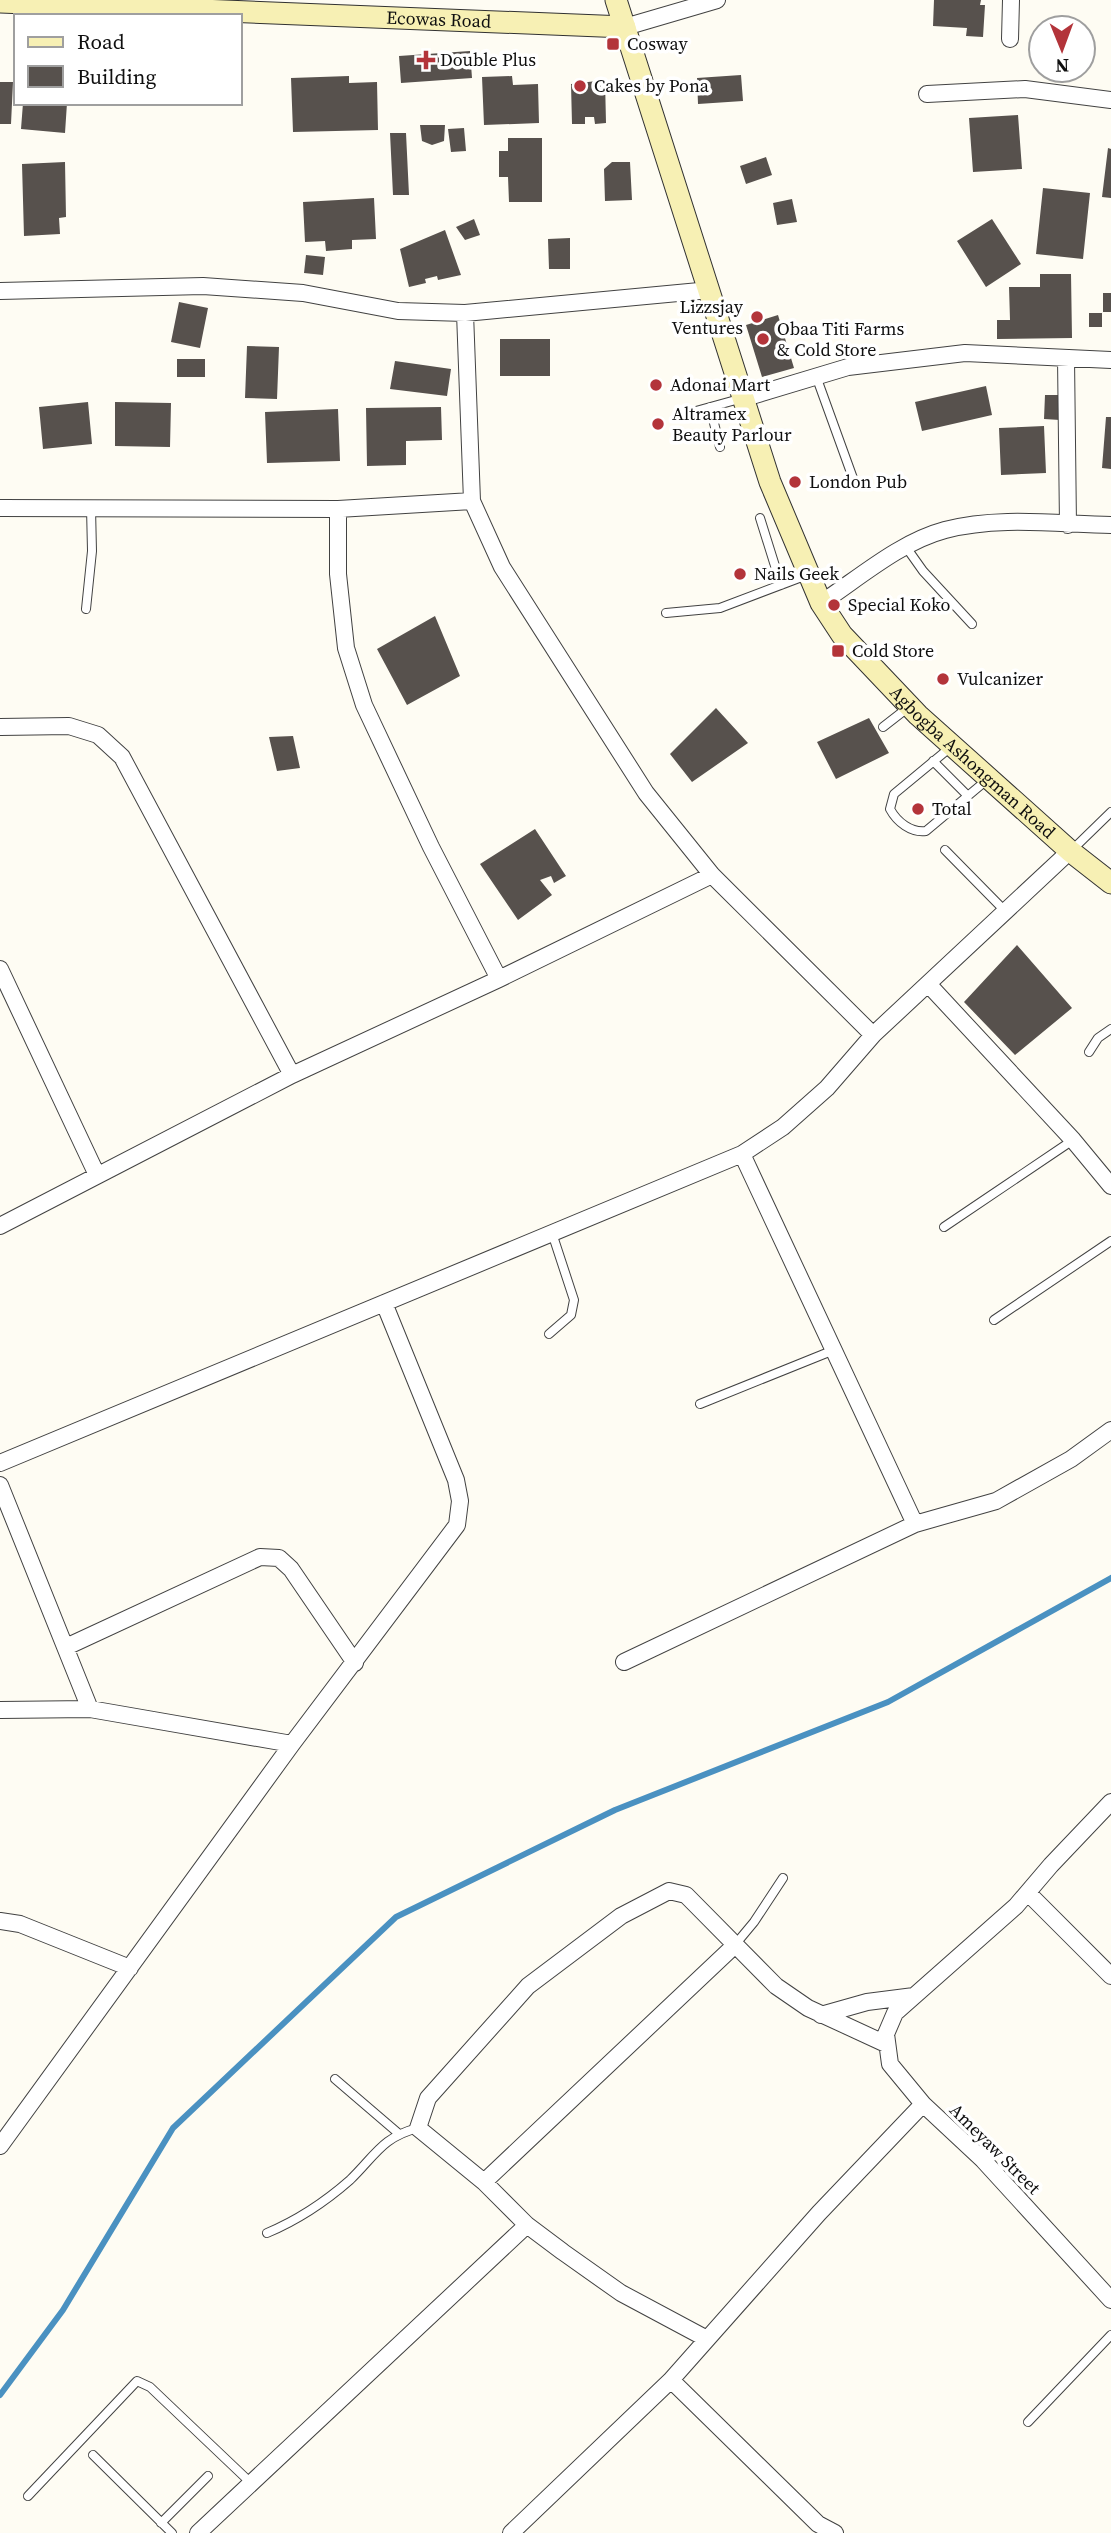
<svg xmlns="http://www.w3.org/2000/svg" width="1111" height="2533" font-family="'Source Serif 4',serif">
  <rect width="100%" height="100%" fill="#fefcf3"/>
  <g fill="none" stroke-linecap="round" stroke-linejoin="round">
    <!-- stream -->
    <path stroke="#4a91c1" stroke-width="6" d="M0 2395 63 2310 173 2128 396 1917 615 1810 888 1702 1111 1578"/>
  </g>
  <!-- building -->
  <path fill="#57514d" d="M934 0H981L980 5H985L983 37 966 36 967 28 933 26Z
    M470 51 472 78 401 83 399 56Z
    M741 75 743 101 698 104 697 78Z
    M349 76V83L377 82 378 130 293 132 291 78Z
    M512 76 513 85 538 84 539 123 484 125 482 77Z
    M605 80 606 123 595 124 594 117H585V124H572L571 84Z
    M0 82H13L11 124H0Z
    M23 103H67L65 133 21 129Z
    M1018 115 1022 169 973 172 969 118Z
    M420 125H445L444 141 432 145 422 141Z
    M464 128 466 151 451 152 448 129Z
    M390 133H406L409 195H393Z
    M508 138H542V202H509L508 177H499V151H508Z
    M1108 148 1111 149V198L1102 197Z
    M766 157 772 175 746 184 740 166Z
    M65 162 66 217 59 218 60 234 24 236 22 164Z
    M612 162H630L632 200 605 201 604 169Z
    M1043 188 1090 193 1083 259 1036 254Z
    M374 198 376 239 352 240V249L326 251 325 241 305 242 303 202Z
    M792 199 797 222 777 225 773 203Z
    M474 219 480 235 465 240 456 227Z
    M992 219 1021 264 986 287 957 241Z
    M445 230 461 275 438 280 437 276 425 279 426 283 409 287 400 249Z
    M570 238V269H549L548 239Z
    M306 255 325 257 323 275 304 273Z
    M1040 274H1071L1072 338 997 339V320H1010L1009 287H1040Z
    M1103 293H1111V312H1103Z
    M179 302 208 308 200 348 171 342Z
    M1089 313H1102V327H1089Z
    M778 315 794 368 762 377 746 325Z
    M500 339H550V376H500Z
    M247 346 279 347 277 399 245 398Z
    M177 359H205V377H177Z
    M395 361 451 369 447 396 390 389Z
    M986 386 992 415 922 431 915 402Z
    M1045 395H1060V420L1044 419Z
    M88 402 92 444 43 449 39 407Z
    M115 402 171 403 170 447 115 446Z
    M441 407 442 440 406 441V465L367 466 366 408Z
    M338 409 340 461 267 463 265 412Z
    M1106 417H1111V469L1102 468Z
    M1044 426 1046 473 1001 475 999 428Z
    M435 616 460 676 407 705 377 649Z
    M716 708 748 743 692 782 670 754Z
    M869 718 889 753 836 779 817 742Z
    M293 736 300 768 277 771 269 737Z
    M535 829 566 876 554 883 551 876 540 880 552 895 518 920 480 864Z
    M1017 945 1072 1008 1015 1055 964 1002Z"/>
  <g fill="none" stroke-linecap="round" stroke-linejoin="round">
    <!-- lane casing -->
    <g stroke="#424242" stroke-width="10">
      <path id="lane" d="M816 376 854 481
        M710 407 720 447
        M685 414 743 398
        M760 518 781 585
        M906 547 923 571 972 624
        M86 609 92 551 91 508
        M666 613 720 608 807 575
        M883 727 910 706
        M952 746 894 794 890 809C897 822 911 833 926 831L988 779
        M933 761 968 796
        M945 850 1006 912
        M1071 851 1111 812
        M1089 1052 1098 1038 1111 1029
        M944 1227 1073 1140
        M994 1320 1111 1241
        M549 1334 571 1315 574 1300 552 1233
        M700 1404 834 1350
        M734 1946 754 1922 783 1878
        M335 2079 398 2133
        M267 2233C298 2220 325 2202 350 2180 375 2156 382 2137 418 2128
        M1028 2422 1111 2335
        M93 2455 172 2533
        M28 2496 137 2381 150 2387 252 2484
        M161 2523 208 2476"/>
    </g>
    <!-- street casing -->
    <g stroke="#424242" stroke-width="18">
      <path id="street" d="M625 27 717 0
        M1010 39 1011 0
        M927 94 1025 89 1111 100
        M0 291 203 286 303 293 398 311 465 313 710 290
        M1066 358 1068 525
        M745 398 848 367 965 353 1111 360
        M472 501 502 567 646 793 712 875 873 1035
        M0 508 338 509 472 501 465 313
        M338 509V574L346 648 364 705 431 847 499 979
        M821 603C859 578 900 542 945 530 998 516 1057 524 1111 525
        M0 727 69 726 98 735 122 757 292 1075
        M0 969 97 1175
        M929 985 1073 1140 1111 1186
        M742 1154 915 1524
        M0 1226 292 1075 499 979 712 875
        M0 1463 742 1154 783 1127 827 1088 873 1035 1070 851
        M0 1485 90 1709
        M66 1647 260 1557 279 1558 291 1569 355 1663
        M624 1662 915 1524 996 1501 1071 1459 1111 1430
        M0 1710 90 1709 292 1744
        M1111 1802 1051 1865 1016 1906 895 2013 886 2034 890 2064 923 2104 983 2160 1111 2300
        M1028 1893 1111 1976
        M0 1921 20 1924 130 1968
        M821 2015 867 2002 914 1996
        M0 2146 292 1744 457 1525 460 1501 456 1480 384 1303
        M484 2182 734 1946
        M707 2339 621 2293 563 2252 527 2225 484 2182 418 2128 428 2098 528 1986 621 1916 669 1891 686 1895 776 1986 808 2008 886 2044
        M671 2380 818 2524 835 2533
        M198 2533 527 2225
        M511 2533 671 2380 819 2213 923 2104"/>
    </g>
    <!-- secondary casing -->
    <g stroke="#313131" stroke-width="23">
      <g id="secondary">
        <path id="s1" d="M616 0 770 482 821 603 842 635 918 715 1070 851 1111 883"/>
        <path id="s2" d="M0 2 625 27"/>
      </g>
    </g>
    <!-- lane -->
    <use href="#lane" stroke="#fff" stroke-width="8"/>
    <!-- street -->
    <use href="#street" stroke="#fff" stroke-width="16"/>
    <!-- secondary -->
    <use href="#secondary" stroke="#f7f0b4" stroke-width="21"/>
  </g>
  <!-- markers -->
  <g fill="#b3343a" stroke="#fff" stroke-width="2.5">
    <rect x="606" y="37" width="14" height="14" rx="3.5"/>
    <path d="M422.5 49.5h7v7h7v7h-7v7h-7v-7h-7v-7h7z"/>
    <circle cx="580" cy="86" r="7"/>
    <circle cx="757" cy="317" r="7"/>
    <circle cx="763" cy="339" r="7"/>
    <circle cx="656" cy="385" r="7"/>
    <circle cx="658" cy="424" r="7"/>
    <circle cx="795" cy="482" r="7"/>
    <circle cx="740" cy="574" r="7"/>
    <circle cx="834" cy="605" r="7"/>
    <rect x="831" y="644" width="14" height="14" rx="3.5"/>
    <circle cx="943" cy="679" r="7"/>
    <circle cx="918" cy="809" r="7"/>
  </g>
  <g text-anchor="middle" stroke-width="7" stroke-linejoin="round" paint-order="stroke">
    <!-- street labels -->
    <g font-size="18" fill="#0f0f0f" stroke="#fff">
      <text dy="6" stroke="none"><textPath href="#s2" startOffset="439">Ecowas Road</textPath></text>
      <text dy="6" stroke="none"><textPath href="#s1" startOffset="858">Agbogba Ashongman Road</textPath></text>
      <text transform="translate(995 2149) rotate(45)" y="6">Ameyaw Street</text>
    </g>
    <!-- poi labels -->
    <g font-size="18" fill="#0f0f0f" stroke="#fff" text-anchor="start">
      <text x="627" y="50">Cosway</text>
      <text x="440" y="66">Double Plus</text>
      <text x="594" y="92">Cakes by Pona</text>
      <text x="743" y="313" text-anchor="end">Lizzsjay<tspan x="743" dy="21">Ventures</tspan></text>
      <text x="777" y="335">Obaa Titi Farms<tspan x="777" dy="21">&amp; Cold Store</tspan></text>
      <text x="670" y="391">Adonai Mart</text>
      <text x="672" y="420">Altramex<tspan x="672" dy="21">Beauty Parlour</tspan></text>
      <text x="809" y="488">London Pub</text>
      <text x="754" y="580">Nails Geek</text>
      <text x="848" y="611">Special Koko</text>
      <text x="852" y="657">Cold Store</text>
      <text x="957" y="685">Vulcanizer</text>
      <text x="932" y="815">Total</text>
    </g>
  </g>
  <!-- legend -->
  <rect x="14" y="14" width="228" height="91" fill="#ffffff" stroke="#9f9f9f" stroke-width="2"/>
  <rect x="28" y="37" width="35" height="10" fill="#f7f0b4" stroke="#9f9f9f" stroke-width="2"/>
  <text x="77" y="49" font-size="21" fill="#0f0f0f">Road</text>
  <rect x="28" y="66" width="35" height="21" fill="#57514d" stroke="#9f9f9f" stroke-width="2"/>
  <text x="77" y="84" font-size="21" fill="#0f0f0f">Building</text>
  <!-- north arrow -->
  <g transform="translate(1062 49) rotate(179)"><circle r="33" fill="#ffffff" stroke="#9f9f9f" stroke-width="2"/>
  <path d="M0-5L12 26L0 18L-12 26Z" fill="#b3343a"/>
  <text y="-10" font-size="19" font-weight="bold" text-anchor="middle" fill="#0f0f0f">N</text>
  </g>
</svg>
